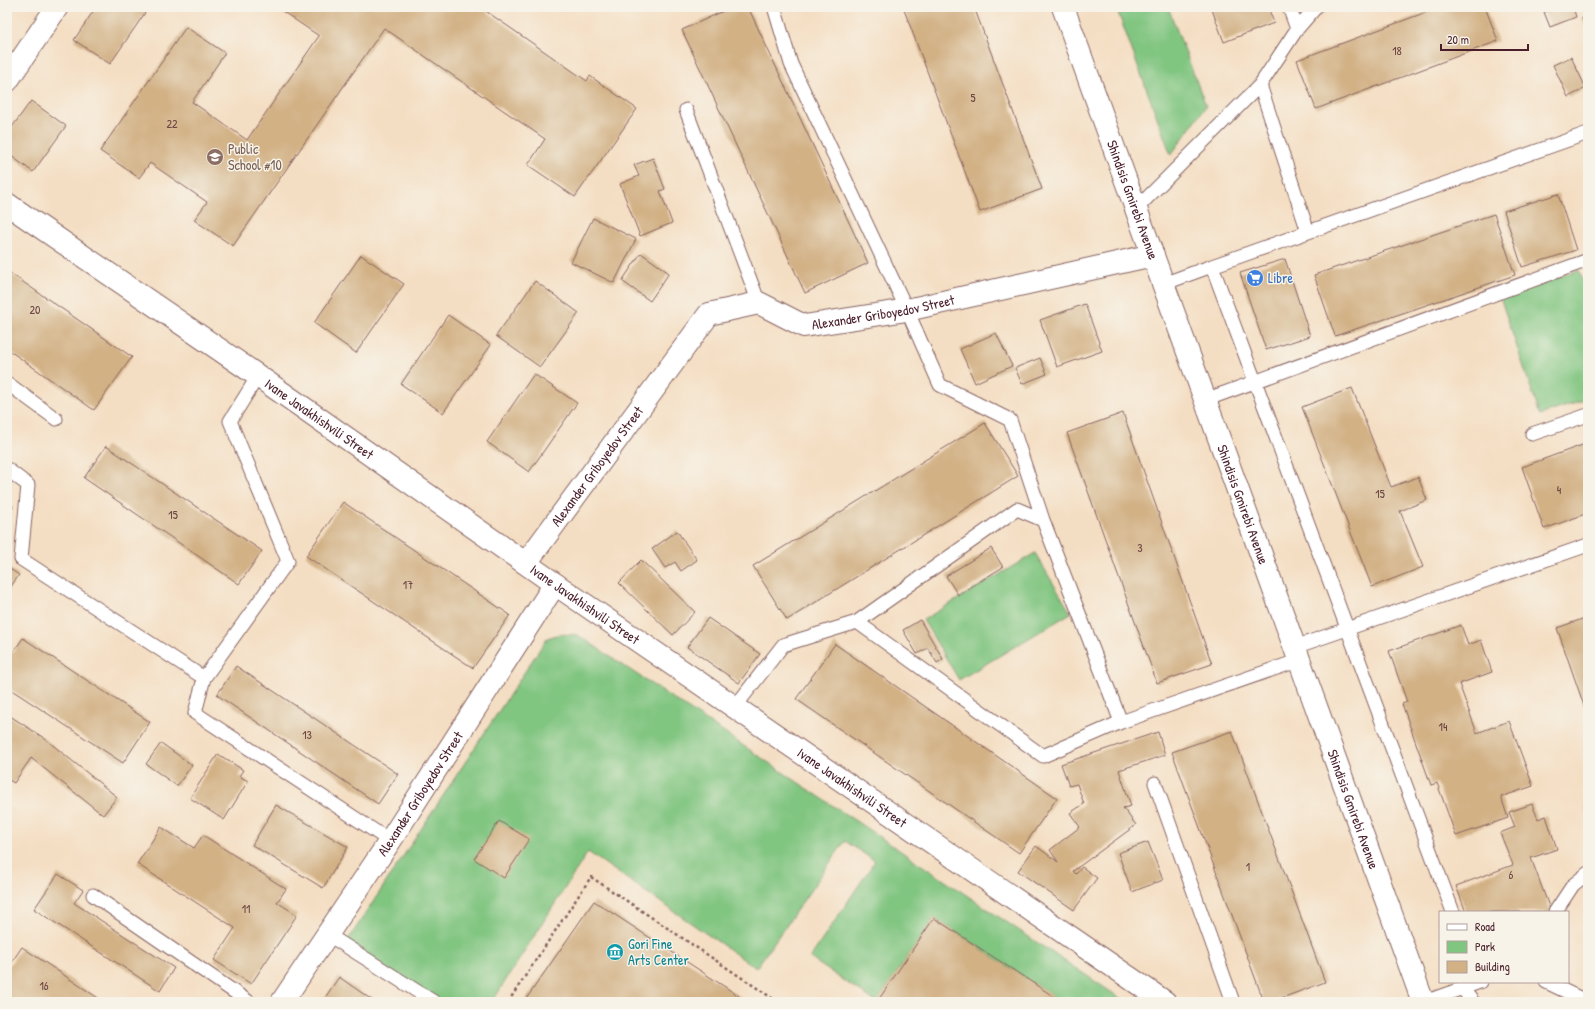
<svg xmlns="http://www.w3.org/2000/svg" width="1595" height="1009" font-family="'Patrick Hand',sans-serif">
  <rect width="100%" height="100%" fill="#f7f3e8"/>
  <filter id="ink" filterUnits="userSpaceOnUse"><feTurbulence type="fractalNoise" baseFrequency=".025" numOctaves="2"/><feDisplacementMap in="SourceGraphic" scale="8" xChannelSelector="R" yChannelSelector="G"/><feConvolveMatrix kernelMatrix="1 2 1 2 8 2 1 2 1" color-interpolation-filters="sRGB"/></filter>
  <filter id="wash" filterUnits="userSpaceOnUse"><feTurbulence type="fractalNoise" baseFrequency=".012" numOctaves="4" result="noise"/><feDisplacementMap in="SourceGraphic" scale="16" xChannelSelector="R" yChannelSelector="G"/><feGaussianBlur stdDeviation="0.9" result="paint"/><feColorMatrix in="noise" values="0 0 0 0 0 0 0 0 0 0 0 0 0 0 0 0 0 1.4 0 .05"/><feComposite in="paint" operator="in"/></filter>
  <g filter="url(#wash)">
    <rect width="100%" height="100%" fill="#f4dec3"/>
    <!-- green -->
    <path fill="#80c580" stroke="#657256" d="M1116 7H1168L1206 106 1171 155Z
      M1579 270 1588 296V399L1540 415 1500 297Z
      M1035 553 1071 613 959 680 923 620Z
      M560 634 578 635 1126 1002H1062L934 918 877 1002H876L810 958 875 861 845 841 756 968 588 852 492 1002H435L346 943 547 638Z"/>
    <g id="blocks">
      <!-- building -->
      <path fill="#d2b185" d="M96 7H149L110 64 74 40Z
        M276 7H480L587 81 590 76 637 109 575 197 528 165 545 139 384 28 233 246 194 220 207 202 150 163 139 178 100 151 186 27 225 53 192 102 247 140 319 36Z
        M732 7H748L868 263 805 293 682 30Z
        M903 7H974L1042 189 980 212Z
        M1211 7H1268L1274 23 1224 42Z
        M1440 7H1485L1498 41 1316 109 1297 60Z
        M1559 7H1573L1576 17 1550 27 1544 12Z
        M1588 17V33L1582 18Z
        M1571 57 1586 88 1568 97 1553 65Z
        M31 101 66 126 33 172 7 153V134Z
        M653 158 665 189 660 191 672 223 640 236 620 184 639 176 634 165Z
        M1558 194 1576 250 1522 267 1504 211Z
        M1494 214 1515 275 1335 336 1314 275Z
        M593 218 636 239 614 283 571 262Z
        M641 253 669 273 650 301 622 281Z
        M361 255 404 284 356 353 314 323Z
        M1285 259 1310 336 1266 350 1240 273Z
        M7 271 132 357 94 410 7 349Z
        M535 281 579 313 540 367 496 336Z
        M1085 304 1102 351 1057 367 1040 320Z
        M448 315 491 345 443 413 401 384Z
        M996 333 1012 366 975 383 960 349Z
        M1040 358 1047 374 1022 384 1015 368Z
        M534 374 577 403 529 472 487 442Z
        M1352 388 1391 487 1418 477 1427 500 1400 511 1423 567 1372 587 1302 407Z
        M1123 413 1212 664 1157 683 1067 433Z
        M985 423 1018 476 787 620 753 566Z
        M1588 443V513L1544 529 1522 467Z
        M106 446 262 551 239 584 84 478Z
        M343 502 510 615 473 668 306 556Z
        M7 503 13 507 7 515Z
        M677 531 697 560 681 571 675 562 665 568 652 549Z
        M991 548 1003 567 958 595 946 576Z
        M641 560 695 612 673 635 619 583Z
        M7 567 19 575 7 592Z
        M1588 617V717L1557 628Z
        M708 618 760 654 739 683 687 647Z
        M920 620 943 659 937 663 928 648 917 654 903 630Z
        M1461 625 1468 645 1481 640 1492 672 1459 684 1477 733 1509 721 1533 786 1501 797 1508 818 1456 836 1437 783 1431 785 1402 704 1407 702 1389 651Z
        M23 638 150 722 123 763 7 687V661Z
        M835 644 1057 798 1019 853 796 699Z
        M236 666 398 774 378 804 217 695Z
        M7 714 44 738 117 797 103 815 31 758 14 783 7 779Z
        M1232 731 1325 982 1271 1002H1264L1172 752Z
        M1158 732 1165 755 1119 770 1131 806 1123 808 1136 825 1073 871 1076 874 1082 867 1097 878 1074 910 1018 871 1036 846 1058 862 1050 850 1080 827 1070 813 1084 804 1077 784 1069 786 1061 764Z
        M161 743 192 765 177 786 146 764Z
        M218 754 243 770 239 776 248 781 224 820 190 798Z
        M1532 804 1538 819 1546 816 1557 849 1531 858 1551 912H1466L1456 886 1513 865 1500 833 1515 827 1509 812Z
        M1588 804V816L1584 806Z
        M276 805 348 847 323 888 252 845Z
        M499 821 529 839 504 878 474 859Z
        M161 827 194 848 203 835 286 889 277 902 297 915 251 984 214 960 235 928 137 864Z
        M1148 842 1163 880 1132 892 1118 853Z
        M58 874 83 890 74 903 174 968 160 991 34 909Z
        M594 901 748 1002H524Z
        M934 918 1062 1002H877Z
        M22 947 104 1002H7V969Z
        M339 977 375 1002H322Z"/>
    </g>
  </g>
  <g filter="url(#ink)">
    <use href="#blocks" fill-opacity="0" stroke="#866260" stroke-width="1"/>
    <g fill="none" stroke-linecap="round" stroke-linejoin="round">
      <!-- service casing -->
      <g stroke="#866260" stroke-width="15">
        <path id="service" d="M774 7 791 64 907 310 940 385 1010 420 1043 520
          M1297 29 1316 7
          M1260 85 1308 232
          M686 110 759 303
          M1136 209 1260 85 1297 29 1289 7
          M1212 266 1588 133
          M1163 284 1212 266 1453 912
          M7 383 56 419
          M1205 400 1588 260
          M1532 434 1588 415
          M7 469 28 485 21 559 204 678 195 713 390 841
          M1295 647 1588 545
          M204 678 288 561 230 421 258 376
          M735 707 783 645 857 622
          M1121 722 1043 520 1017 509 857 622 1043 756 1121 722 1300 660
          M1155 783 1233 1002
          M93 895 249 1002
          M1555 912 1573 885 1588 873
          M327 934 434 1002
          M1546 982 1588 1002
          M1462 988 1473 1002
          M1424 1002 1480 982"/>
      </g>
      <!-- minor casing -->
      <g stroke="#866260" stroke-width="24">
        <g id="minor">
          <path d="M7 81 57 7"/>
          <path id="s1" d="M7 204 258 376 555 584 1165 1002"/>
          <path id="s2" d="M526 563 709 314 759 303 804 326 907 310 1153 255"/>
          <path id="s3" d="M282 1002 390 841 555 584"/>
        </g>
      </g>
      <!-- secondary casing -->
      <g stroke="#866260" stroke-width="24">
        <g id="secondary">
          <path id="s4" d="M1063 7 1423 1002"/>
        </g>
      </g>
      <!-- path -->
      <path stroke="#866260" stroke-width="2.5" stroke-dasharray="3 3" stroke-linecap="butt" d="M508 1002 591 877 778 1002"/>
      <!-- service -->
      <use href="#service" stroke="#fff" stroke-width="13"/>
      <!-- minor -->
      <use href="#minor" stroke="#fff" stroke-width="22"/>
      <!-- secondary -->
      <use href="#secondary" stroke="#fff" stroke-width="22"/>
    </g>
  </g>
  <!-- icons -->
  <defs>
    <g id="school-disc" transform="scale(0.9)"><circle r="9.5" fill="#8d6e63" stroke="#f7f3e8"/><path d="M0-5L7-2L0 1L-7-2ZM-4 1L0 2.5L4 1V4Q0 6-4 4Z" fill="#fff"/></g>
    <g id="supermarket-disc" transform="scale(0.9)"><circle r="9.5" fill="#3f7fe0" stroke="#f7f3e8"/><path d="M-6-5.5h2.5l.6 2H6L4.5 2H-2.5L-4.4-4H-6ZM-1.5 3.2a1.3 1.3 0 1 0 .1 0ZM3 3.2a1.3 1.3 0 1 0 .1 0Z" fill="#fff"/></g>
    <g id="museum-disc" transform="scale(0.9)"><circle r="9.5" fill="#0f9aa8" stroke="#f7f3e8"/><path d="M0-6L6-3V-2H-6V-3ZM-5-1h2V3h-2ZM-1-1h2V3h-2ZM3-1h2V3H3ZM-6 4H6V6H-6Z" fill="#fff"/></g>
  </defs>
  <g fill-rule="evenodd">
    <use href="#school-disc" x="215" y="157"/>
    <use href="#supermarket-disc" x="1255" y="278"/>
    <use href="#museum-disc" x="615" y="952"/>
  </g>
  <g text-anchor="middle" stroke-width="3" stroke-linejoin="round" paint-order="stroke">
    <!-- number labels -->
    <g font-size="12" fill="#6c4442">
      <text x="1397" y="55">18</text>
      <text x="973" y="102">5</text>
      <text x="172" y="128">22</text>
      <text x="35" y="314">20</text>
      <text x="1559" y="494">4</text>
      <text x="1380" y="498">15</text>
      <text x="173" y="519">15</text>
      <text x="1140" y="552">3</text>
      <text x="408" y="589">17</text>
      <text x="1443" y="731">14</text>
      <text x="307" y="739">13</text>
      <text x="1248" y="871">1</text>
      <text x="1511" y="879">6</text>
      <text x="246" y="913">11</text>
      <text x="44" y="990">16</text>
    </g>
    <!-- education labels -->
    <g font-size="14" fill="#785e54" stroke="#f7f3e8" text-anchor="start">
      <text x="228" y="154">Public<tspan x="228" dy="16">School #10</tspan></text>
    </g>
    <!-- street labels -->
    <g font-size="14" fill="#4a1f2b" stroke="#f7f3e8">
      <text dy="5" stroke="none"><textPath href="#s4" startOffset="205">Shindisis Gmirebi Avenue</textPath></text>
      <text dy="5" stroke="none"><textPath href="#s2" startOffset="491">Alexander Griboyedov Street</textPath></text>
      <text dy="5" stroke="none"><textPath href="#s1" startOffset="379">Ivane Javakhishvili Street</textPath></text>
      <text dy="5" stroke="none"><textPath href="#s2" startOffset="120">Alexander Griboyedov Street</textPath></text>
      <text dy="5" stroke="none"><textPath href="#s4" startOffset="529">Shindisis Gmirebi Avenue</textPath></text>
      <text dy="5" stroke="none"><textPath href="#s1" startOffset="703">Ivane Javakhishvili Street</textPath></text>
      <text dy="5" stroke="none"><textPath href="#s1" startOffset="1027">Ivane Javakhishvili Street</textPath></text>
      <text dy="5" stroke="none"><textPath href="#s3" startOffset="250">Alexander Griboyedov Street</textPath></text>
      <text dy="5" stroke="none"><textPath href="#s4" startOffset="853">Shindisis Gmirebi Avenue</textPath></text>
    </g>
    <!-- shop labels -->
    <g font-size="14" fill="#366cbe" stroke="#f7f3e8" text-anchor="start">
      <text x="1268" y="283">Libre</text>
    </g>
    <!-- culture labels -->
    <g font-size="14" fill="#0d838f" stroke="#f7f3e8" text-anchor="start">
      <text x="628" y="949">Gori Fine<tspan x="628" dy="16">Arts Center</tspan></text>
    </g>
  </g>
  <!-- margin -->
  <rect width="1595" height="1009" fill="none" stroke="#f7f3e8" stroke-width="24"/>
  <!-- legend -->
  <rect x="1439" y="911" width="130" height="72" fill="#f7f3e8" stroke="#b29e9c"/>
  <rect x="1447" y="924" width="20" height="6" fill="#ffffff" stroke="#b29e9c"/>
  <text x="1475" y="931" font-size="12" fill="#4a1f2b">Road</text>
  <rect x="1447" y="941" width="20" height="12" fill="#80c580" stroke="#b29e9c"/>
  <text x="1475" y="951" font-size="12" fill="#4a1f2b">Park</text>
  <rect x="1447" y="961" width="20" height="12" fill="#d2b185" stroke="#b29e9c"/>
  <text x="1475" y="971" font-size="12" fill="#4a1f2b">Building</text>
  <!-- scale -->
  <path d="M1441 44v6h87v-6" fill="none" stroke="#4a1f2b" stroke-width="2"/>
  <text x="1447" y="44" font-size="12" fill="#4a1f2b" stroke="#f7f3e8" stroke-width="3" paint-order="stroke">20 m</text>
</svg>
